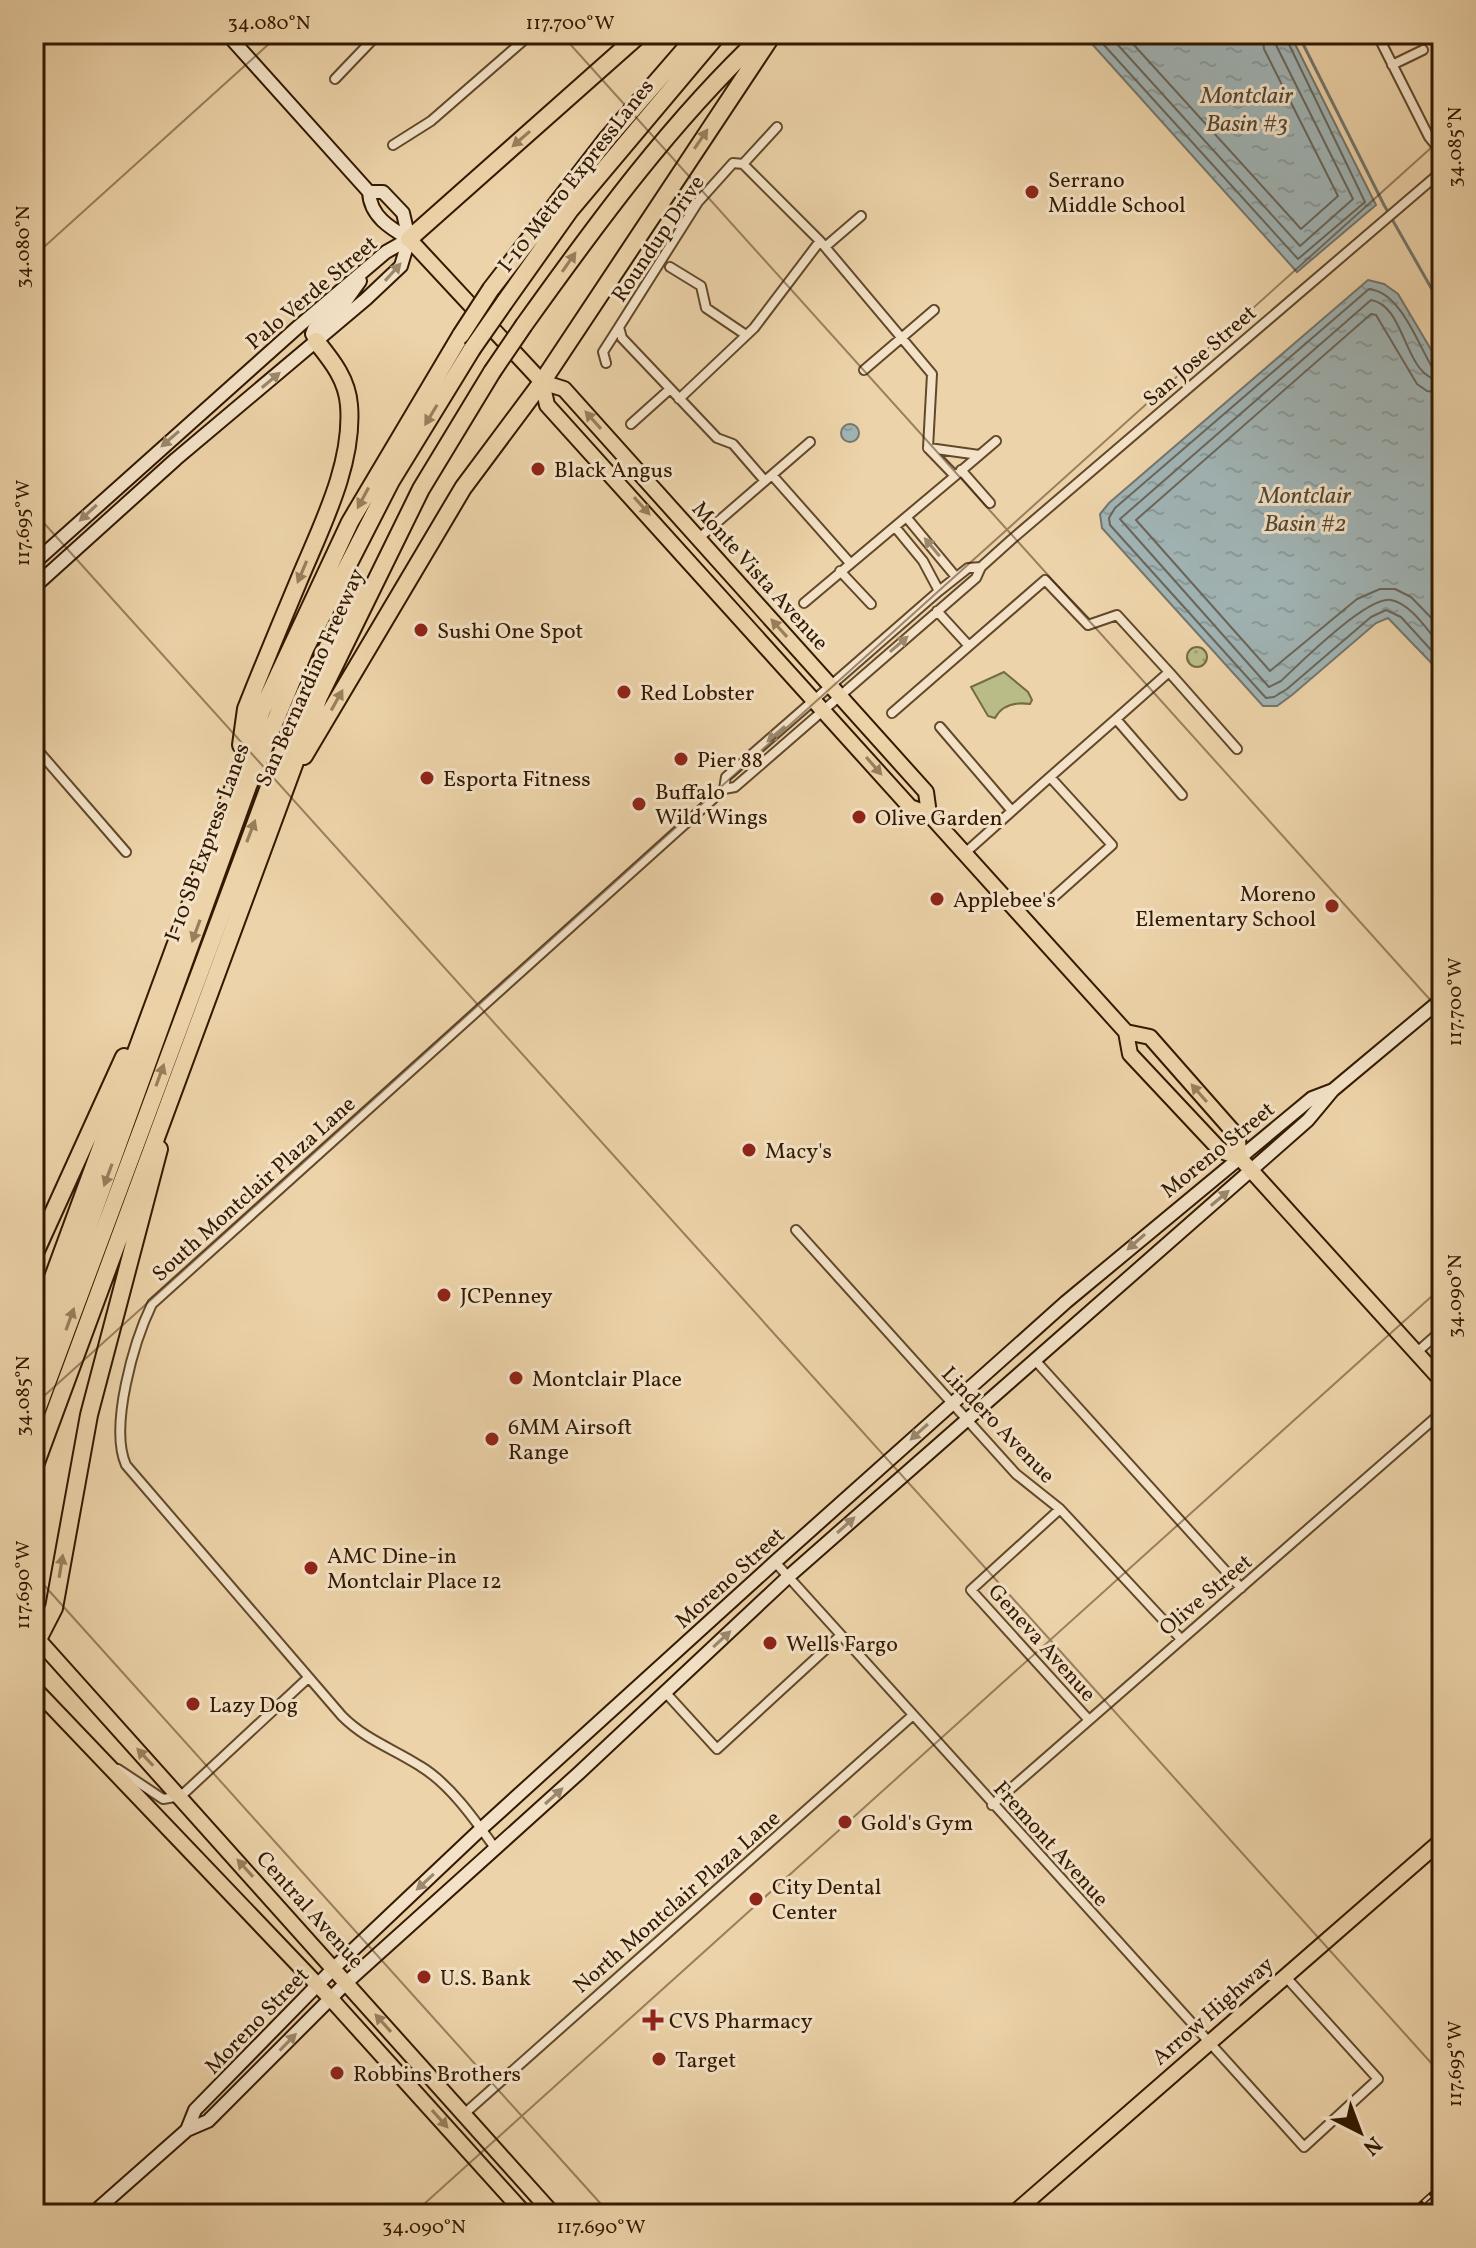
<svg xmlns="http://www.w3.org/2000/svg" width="1476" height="2248" font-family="Vollkorn,serif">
  <defs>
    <pattern id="park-dots" width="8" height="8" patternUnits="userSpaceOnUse" patternTransform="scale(2)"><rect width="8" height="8" fill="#b9bc87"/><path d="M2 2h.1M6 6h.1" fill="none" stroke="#a0a173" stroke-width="1.8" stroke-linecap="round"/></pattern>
    <pattern id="water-ripples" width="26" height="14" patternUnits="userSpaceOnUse" patternTransform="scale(2)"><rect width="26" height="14" fill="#a0b4b5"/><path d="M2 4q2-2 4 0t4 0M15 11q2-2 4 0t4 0" fill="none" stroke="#8a9a9a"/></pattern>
  </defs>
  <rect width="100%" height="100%" fill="#edd3a9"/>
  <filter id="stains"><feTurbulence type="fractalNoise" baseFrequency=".0025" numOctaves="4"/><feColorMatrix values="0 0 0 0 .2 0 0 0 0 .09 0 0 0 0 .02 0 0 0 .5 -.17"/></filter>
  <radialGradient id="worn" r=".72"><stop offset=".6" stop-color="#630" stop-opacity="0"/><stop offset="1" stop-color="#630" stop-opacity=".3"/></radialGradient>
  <!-- grass -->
  <path fill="#b9bc87" stroke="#766a44" stroke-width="2" d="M1004 672 1028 692 1032 700 1030 704C1016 702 1002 705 995 718L988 716 971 687Z"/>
  <!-- park -->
  <path fill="url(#park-dots)" stroke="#766a44" stroke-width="2" d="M1187 657a10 10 0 1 1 20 0a10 10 0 1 1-20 0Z"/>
  <!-- water -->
  <path fill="url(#water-ripples)" stroke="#74766d" stroke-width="2" d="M1083 34H1290L1376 205 1297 272Z
    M1368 280 1384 284 1398 294 1442 368V674L1388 618 1376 623 1292 695 1277 706H1263L1102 528 1100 514 1109 503Z
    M841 433a9 9 0 1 1 18 0a9 9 0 1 1-18 0Z"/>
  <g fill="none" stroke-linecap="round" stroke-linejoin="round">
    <!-- shore -->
    <path stroke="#69665a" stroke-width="2" d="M1094 34 1298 259 1365 202 1284 34
      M1108 34 1300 246 1353 199 1276 45 1274 34
      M1124 34 1301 229 1338 196 1264 49 1262 34
      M1442 371 1432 367C1417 342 1400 292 1369 289L1115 508 1109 518 1110 525 1266 698 1274 697 1287 689 1371 617 1386 610 1401 617 1442 662
      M1442 381C1403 378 1407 306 1371 300L1120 519 1269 687 1281 681C1300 663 1367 596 1391 600 1412 604 1429 633 1442 647
      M1442 393 1427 391 1417 384 1376 315 1371 314 1136 520 1270 671 1357 599 1380 589H1395L1411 597 1442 629"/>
    <!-- stream -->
    <path stroke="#74766d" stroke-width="3" d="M1298 34 1384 205 1442 307"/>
    <!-- street casing -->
    <g stroke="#61482a" stroke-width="12">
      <path id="street" d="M1377 34 1429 137 1442 153
        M1392 65 1423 50
        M335 79 378 34
        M393 145 431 121 531 34
        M743 164 777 127
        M825 247 861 216
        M670 267 701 286 706 308 746 335
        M606 363 603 352 619 327
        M864 370 934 310
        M679 399 754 328 820 241
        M631 424 670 389
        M929 448 979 455
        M961 470 990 503
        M772 475 850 563
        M955 476 996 441
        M765 481 733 444 717 438 622 338 619 327 698 202 733 163 743 164 820 241 932 374 928 448
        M907 518 956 577
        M895 527 923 561 939 591
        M699 538 810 442
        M840 571 871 604
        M804 603 955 476 928 448
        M969 646 1045 580 1088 625 1117 615 1169 672
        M892 713 969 646 937 611
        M1116 719 1169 672 1237 749
        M940 727 1012 811
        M34 746 126 852
        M1050 777 1116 719 1182 795
        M724 789 726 777 939 591 968 568 981 567
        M965 853 1050 777 1112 845 1055 896
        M1441 1164 1442 1163
        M796 1230 1016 1474 1060 1509 1180 1638
        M1416 1353 1442 1330
        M1034 1359 1241 1588
        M1060 1509 971 1590 1088 1719
        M775 1562 1304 2147 1378 2079 1285 1976
        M665 1692 717 1749 840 1636
        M118 1769 163 1799 181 1796 308 1678
        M992 1805 1442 1412
        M495 1848C475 1820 450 1784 420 1766 392 1748 366 1740 342 1716L126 1465C109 1427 134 1341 152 1304L724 789 735 787 976 578 981 567 1011 540 1442 171
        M464 2114 912 1716"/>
    </g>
    <!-- secondary casing -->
    <g stroke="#321900" stroke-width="16">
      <path id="secondary" d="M227 34 369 192C370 216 390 228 409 239
        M369 192H383L403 213 409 239
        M316 341 312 334 314 329 345 302 360 281
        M34 563 299 326 386 252 409 239
        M34 587 176 459 366 299 401 266 409 239
        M187 2130 195 2110 335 1967 482 1828 775 1562 1066 1302 1312 1098 1333 1090
        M92 2214 187 2130 208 2121 347 1982 579 1773 788 1577 1308 1120 1333 1090 1442 999"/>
    </g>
    <!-- primary casing -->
    <g stroke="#321900" stroke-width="18">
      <path id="primary" d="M409 239 542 382 547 405 910 807 929 814 1126 1032 1130 1054 1221 1151 1239 1157 1442 1381
        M542 382 564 389 926 792 929 814
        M1126 1032 1150 1037 1238 1137 1239 1157
        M34 1635 553 2214
        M34 1688 331 1999 525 2214
        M1013 2214 1442 1840"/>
    </g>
    <!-- highway casing -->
    <g stroke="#321900" stroke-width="20">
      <path id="highway" d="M409 239 640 34
        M491 289 606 140 698 34
        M504 303 570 210 718 34
        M524 325C597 223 672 120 764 34
        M241 745 246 709C263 666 281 623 299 580 321 527 354 464 349 405 347 379 332 361 316 341
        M304 756 463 488 542 382 773 34
        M34 1255 124 1057
        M34 1329 262 710 350 522 461 335
        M34 1376 248 786 306 647 391 481 472 349
        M34 1418 301 701 346 610 363 590
        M34 1468 319 697 421 489 492 372
        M34 1647 54 1608 89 1415 159 1149"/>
    </g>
    <!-- street -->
    <use href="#street" stroke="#f3e2c7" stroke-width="8"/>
    <!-- secondary -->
    <use href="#secondary" stroke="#f3e2c7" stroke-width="12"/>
    <!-- primary -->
    <use href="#primary" stroke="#edd3a9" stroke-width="14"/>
    <!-- highway -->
    <use href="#highway" stroke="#edd3a9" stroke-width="16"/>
    <!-- rail casing -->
    <g stroke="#321900" stroke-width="6">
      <path id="rail" d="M1410 2214 1442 2185"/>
    </g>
    <!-- rail -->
    <use href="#rail" stroke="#f3e2c7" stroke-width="3" stroke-dasharray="9" stroke-linecap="butt"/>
    <!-- highway-bridge casing -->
    <g stroke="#321900" stroke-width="20" stroke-linecap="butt">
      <path id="highway-bridge" d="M461 335 491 289
        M472 349 504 303
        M492 372 524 325"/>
    </g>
    <!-- highway-bridge -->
    <use href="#highway-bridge" stroke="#edd3a9" stroke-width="16"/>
  </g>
  <!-- one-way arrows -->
  <defs><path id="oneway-solid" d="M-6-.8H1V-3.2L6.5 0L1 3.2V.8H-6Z" transform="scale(2)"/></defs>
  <g fill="#997f5d">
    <use href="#oneway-solid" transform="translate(521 139) rotate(139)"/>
    <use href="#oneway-solid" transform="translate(701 139) rotate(-56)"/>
    <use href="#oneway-solid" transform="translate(569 262) rotate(-55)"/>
    <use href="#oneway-solid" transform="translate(431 415) rotate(121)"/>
    <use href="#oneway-solid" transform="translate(593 420) rotate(-132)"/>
    <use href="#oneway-solid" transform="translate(363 498) rotate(118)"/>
    <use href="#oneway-solid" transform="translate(642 506) rotate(48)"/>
    <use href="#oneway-solid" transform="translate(302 572) rotate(113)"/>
    <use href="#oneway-solid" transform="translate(779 628) rotate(-132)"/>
    <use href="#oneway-solid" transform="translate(337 700) rotate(-61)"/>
    <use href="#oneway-solid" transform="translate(874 766) rotate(49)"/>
    <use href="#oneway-solid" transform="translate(251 831) rotate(-69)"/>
    <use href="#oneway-solid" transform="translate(196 931) rotate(110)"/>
    <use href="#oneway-solid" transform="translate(160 1075) rotate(-70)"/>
    <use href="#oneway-solid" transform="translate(1199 1093) rotate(-131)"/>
    <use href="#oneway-solid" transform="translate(108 1175) rotate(110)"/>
    <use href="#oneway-solid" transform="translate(70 1319) rotate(-70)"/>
    <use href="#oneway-solid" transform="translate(61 1566) rotate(-81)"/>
    <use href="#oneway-solid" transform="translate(145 1757) rotate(-133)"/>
    <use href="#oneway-solid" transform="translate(245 1868) rotate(-132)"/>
    <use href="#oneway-solid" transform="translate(383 2023) rotate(-132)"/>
    <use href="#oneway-solid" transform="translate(440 2119) rotate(48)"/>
  </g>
  <g fill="#9c886d">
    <use href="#oneway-solid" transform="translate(393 272) rotate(-48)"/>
    <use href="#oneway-solid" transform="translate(271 380) rotate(-40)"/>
    <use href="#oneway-solid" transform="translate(170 439) rotate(139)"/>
    <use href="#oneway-solid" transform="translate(88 513) rotate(137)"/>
    <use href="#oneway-solid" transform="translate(932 547) rotate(-130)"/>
    <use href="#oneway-solid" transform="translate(899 644) rotate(-41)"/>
    <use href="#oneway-solid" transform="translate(776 734) rotate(139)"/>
    <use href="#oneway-solid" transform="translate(1220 1198) rotate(-40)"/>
    <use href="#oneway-solid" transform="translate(1136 1242) rotate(139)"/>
    <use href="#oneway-solid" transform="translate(919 1432) rotate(138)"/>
    <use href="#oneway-solid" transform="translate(846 1525) rotate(-42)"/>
    <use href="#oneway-solid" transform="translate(722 1639) rotate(-43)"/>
    <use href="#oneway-solid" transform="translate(554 1796) rotate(-42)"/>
    <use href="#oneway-solid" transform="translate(425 1882) rotate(137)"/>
    <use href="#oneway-solid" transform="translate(288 2042) rotate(-46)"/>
  </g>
  <!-- ticks -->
  <path fill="none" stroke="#321900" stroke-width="2" stroke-opacity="0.45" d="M561 34 1442 1013M34 256 280 34M34 512 1442 2075M34 1405 1442 138M34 1574 610 2214M413 2214 1442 1287"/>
  <!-- markers -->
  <g fill="#8f2418" stroke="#f3e2c7" stroke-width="3">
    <circle cx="1032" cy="192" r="8"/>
    <circle cx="538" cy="469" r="8"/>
    <circle cx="421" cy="630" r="8"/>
    <circle cx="624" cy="692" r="8"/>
    <circle cx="681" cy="759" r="8"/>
    <circle cx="427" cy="778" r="8"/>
    <circle cx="639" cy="804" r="8"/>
    <circle cx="859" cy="817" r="8"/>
    <circle cx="937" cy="899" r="8"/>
    <circle cx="1332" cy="906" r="8"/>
    <circle cx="749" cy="1150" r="8"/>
    <circle cx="444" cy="1295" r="8"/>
    <circle cx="516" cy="1378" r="8"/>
    <circle cx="492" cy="1439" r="8"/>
    <circle cx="311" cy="1568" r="8"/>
    <circle cx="770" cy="1643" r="8"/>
    <circle cx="193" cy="1704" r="8"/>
    <circle cx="845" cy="1822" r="8"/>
    <circle cx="756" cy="1899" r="8"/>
    <circle cx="424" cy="1977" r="8"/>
    <path d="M649 2008h8v8h8v8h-8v8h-8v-8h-8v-8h8z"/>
    <circle cx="659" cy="2059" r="8"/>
    <circle cx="337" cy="2073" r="8"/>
  </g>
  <g text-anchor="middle" stroke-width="6" stroke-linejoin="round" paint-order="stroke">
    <!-- street labels -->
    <g font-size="22" fill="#321900" stroke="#f3e2c7">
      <text transform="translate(575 175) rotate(-52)" y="8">I-10 Metro ExpressLanes</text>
      <text transform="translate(657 238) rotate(-56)" y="8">Roundup Drive</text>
      <text transform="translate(311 292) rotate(-40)" y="8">Palo Verde Street</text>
      <text transform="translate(1199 355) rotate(-41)" y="8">San Jose Street</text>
      <text transform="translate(761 575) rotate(48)" y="8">Monte Vista Avenue</text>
      <text transform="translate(309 677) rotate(-66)" y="8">San Bernardino Freeway</text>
      <text transform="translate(206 842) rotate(-70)" y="8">I-10 SB Express Lanes</text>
      <text transform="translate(1217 1149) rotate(-39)" y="8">Moreno Street</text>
      <text transform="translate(253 1188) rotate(-42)" y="8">South Montclair Plaza Lane</text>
      <text transform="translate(999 1424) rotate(46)" y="8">Lindero Avenue</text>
      <text transform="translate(729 1577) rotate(-42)" y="8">Moreno Street</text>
      <text transform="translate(1205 1594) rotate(-40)" y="8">Olive Street</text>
      <text transform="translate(1043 1642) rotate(48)" y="8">Geneva Avenue</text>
      <text transform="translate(1052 1843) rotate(48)" y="8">Fremont Avenue</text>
      <text transform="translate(676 1901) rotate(-41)" y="8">North Montclair Plaza Lane</text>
      <text transform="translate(311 1909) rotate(48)" y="8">Central Avenue</text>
      <text transform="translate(1212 2010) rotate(-41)" y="8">Arrow Highway</text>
      <text transform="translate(256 2020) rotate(-46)" y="8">Moreno Street</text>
    </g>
    <!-- poi labels -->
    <g font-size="22" fill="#321900" stroke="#f3e2c7" text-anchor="start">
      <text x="1048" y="187">Serrano<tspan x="1048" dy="25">Middle School</tspan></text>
      <text x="554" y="477">Black Angus</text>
      <text x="437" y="638">Sushi One Spot</text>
      <text x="640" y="700">Red Lobster</text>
      <text x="697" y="767">Pier 88</text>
      <text x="443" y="786">Esporta Fitness</text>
      <text x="655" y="799">Buffalo<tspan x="655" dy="25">Wild Wings</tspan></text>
      <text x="875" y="825">Olive Garden</text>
      <text x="1316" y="901" text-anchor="end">Moreno<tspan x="1316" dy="25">Elementary School</tspan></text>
      <text x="953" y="907">Applebee's</text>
      <text x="765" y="1158">Macy's</text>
      <text x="460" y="1303">JCPenney</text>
      <text x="532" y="1386">Montclair Place</text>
      <text x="508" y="1434">6MM Airsoft<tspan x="508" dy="25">Range</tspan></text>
      <text x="327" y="1563">AMC Dine-in<tspan x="327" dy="25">Montclair Place 12</tspan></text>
      <text x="786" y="1651">Wells Fargo</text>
      <text x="209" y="1712">Lazy Dog</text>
      <text x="861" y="1830">Gold's Gym</text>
      <text x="772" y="1894">City Dental<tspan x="772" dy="25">Center</tspan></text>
      <text x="440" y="1985">U.S. Bank</text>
      <text x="669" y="2028">CVS Pharmacy</text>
      <text x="675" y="2067">Target</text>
      <text x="353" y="2081">Robbins Brothers</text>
    </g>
    <!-- water labels -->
    <g font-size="24" font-style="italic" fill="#534836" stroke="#f3e2c7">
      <text x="1247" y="103">Montclair<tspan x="1247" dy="28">Basin #3</tspan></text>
      <text x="1305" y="503">Montclair<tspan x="1305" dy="28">Basin #2</tspan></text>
    </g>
  </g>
  <!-- margin -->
  <rect width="1476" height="2248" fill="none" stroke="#edd3a9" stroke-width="88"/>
  <!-- north arrow -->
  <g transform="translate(1360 2132) rotate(138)" stroke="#f3e2c7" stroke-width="6" paint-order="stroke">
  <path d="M0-6L14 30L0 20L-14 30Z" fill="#321900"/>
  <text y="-12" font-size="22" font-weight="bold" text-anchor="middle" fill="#321900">N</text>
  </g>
  <rect x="44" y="44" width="1388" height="2160" fill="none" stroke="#321900" stroke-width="3"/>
  <g font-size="20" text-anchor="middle" fill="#321900">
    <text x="269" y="29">34.080°N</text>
    <text x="570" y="29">117.700°W</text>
    <text transform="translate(1454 147) rotate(-90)" y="7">34.085°N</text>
    <text transform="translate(22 247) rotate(-90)" y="7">34.080°N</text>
    <text transform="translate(22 523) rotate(-90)" y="7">117.695°W</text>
    <text transform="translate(1454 1002) rotate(-90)" y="7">117.700°W</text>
    <text transform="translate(1454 1296) rotate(-90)" y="7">34.090°N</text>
    <text transform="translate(22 1396) rotate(-90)" y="7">34.085°N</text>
    <text transform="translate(22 1585) rotate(-90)" y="7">117.690°W</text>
    <text transform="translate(1454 2064) rotate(-90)" y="7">117.695°W</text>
    <text x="424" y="2233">34.090°N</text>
    <text x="601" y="2233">117.690°W</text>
  </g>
  <rect width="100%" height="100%" filter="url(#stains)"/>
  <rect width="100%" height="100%" fill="url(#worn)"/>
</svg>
